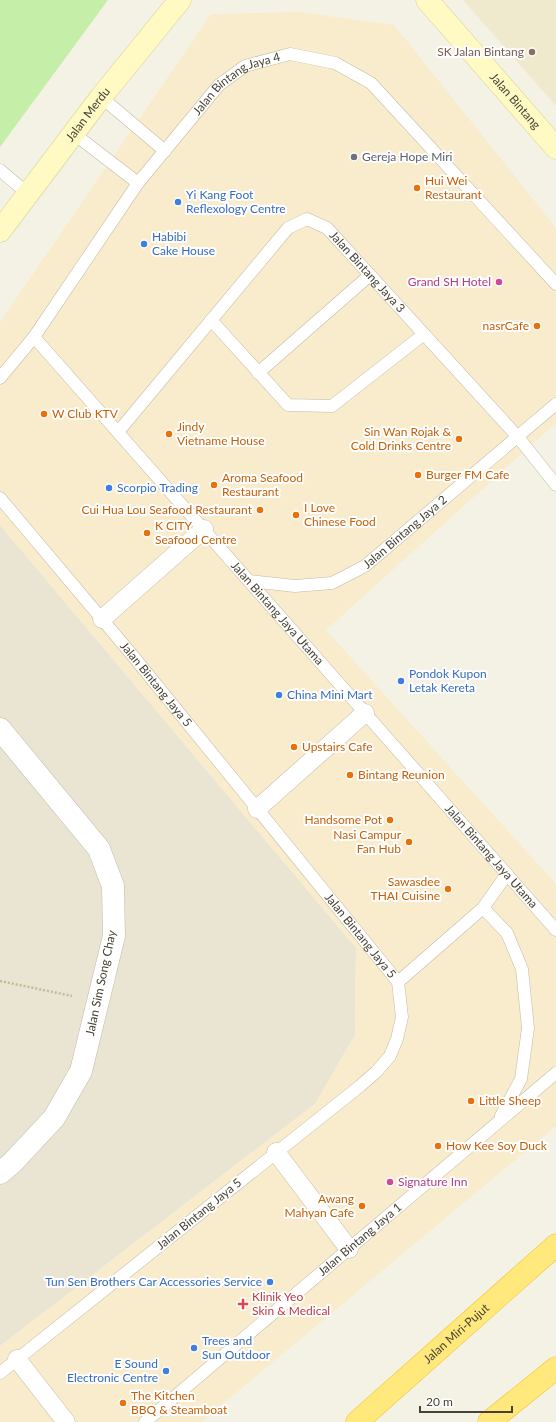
<svg xmlns="http://www.w3.org/2000/svg" width="556" height="1422" font-family="Lato,sans-serif">
  <rect width="100%" height="100%" fill="#f4f2e5"/>
  <!-- residential -->
  <path fill="#e9e5d2" d="M0 525 356 948 355 1035 315 1104 0 1346Z"/>
  <!-- commercial -->
  <path fill="#f9eccd" d="M300 12 394 25 556 228V423L326 630 556 884V1126L201 1422H0V1346L315 1104 355 1035 356 948 0 525V322L211 14Z"/>
  <!-- education -->
  <path fill="#efeacd" d="M463 0H556V104L555 105Z"/>
  <!-- green -->
  <path fill="#c5eea8" d="M0 0H108L0 147Z"/>
  <g fill="none" stroke-linecap="round" stroke-linejoin="round">
    <!-- service casing -->
    <g stroke="#c1bba6" stroke-width="13">
      <g id="service">
        <path d="M101 97 165 151"/>
        <path d="M73 133 138 183"/>
        <path d="M0 170 27 193"/>
        <path d="M211 320 288 405 332 406 424 334"/>
        <path id="s1" d="M34 337 556 930"/>
        <path d="M258 373 370 275"/>
        <path id="s2" d="M0 378 34 337 138 183 219 85 245 66 290 54 335 63 371 83 556 284"/>
        <path id="s3" d="M118 432 288 228 307 219 327 228 518 437 556 485"/>
        <path id="s4" d="M0 498 133 656 398 982 402 1017 397 1039 390 1056 376 1072 360 1086 0 1373"/>
        <path id="s5" d="M249 581 295 586 332 583 365 566 556 404"/>
        <path d="M483 908 507 933 522 969 528 1028 521 1079 501 1116"/>
        <path d="M398 982 483 908 507 874"/>
        <path id="s6" d="M145 1422 556 1073"/>
      </g>
    </g>
    <!-- pedestrian casing -->
    <g stroke="#c1bba6" stroke-width="19">
      <path id="pedestrian" d="M102 619 204 529
        M257 809 365 713
        M276 1152 349 1249
        M17 1359 66 1422"/>
    </g>
    <!-- minor casing -->
    <g stroke="#c1bba6" stroke-width="23">
      <path id="minor" d="M0 729 99 849 113 886 114 936 81 1071 54 1118 12 1163 0 1173"/>
    </g>
    <!-- secondary casing -->
    <g stroke="#d9d08f" stroke-width="23">
      <g id="secondary">
        <path id="s7" d="M427 0 556 148"/>
        <path id="s8" d="M0 231 101 97 180 0"/>
      </g>
    </g>
    <!-- trunk casing -->
    <g stroke="#efc024" stroke-width="23">
      <g id="trunk">
        <path id="s9" d="M357 1422 556 1245"/>
        <path d="M489 1422 556 1368"/>
      </g>
    </g>
    <!-- path -->
    <path stroke="#c4ba96" stroke-width="2.5" stroke-dasharray="2 2" stroke-linecap="butt" d="M0 981 72 996"/>
    <!-- service -->
    <use href="#service" stroke="#fff" stroke-width="12"/>
    <!-- pedestrian -->
    <use href="#pedestrian" stroke="#fff" stroke-width="18"/>
    <!-- minor -->
    <use href="#minor" stroke="#fff" stroke-width="22"/>
    <!-- secondary -->
    <use href="#secondary" stroke="#fff9c4" stroke-width="22"/>
    <!-- trunk -->
    <use href="#trunk" stroke="#ffe87c" stroke-width="22"/>
  </g>
  <!-- markers -->
  <circle fill="#8d6e63" stroke="#fff" stroke-width="1.5" cx="532" cy="52" r="4"/>
  <circle fill="#6b7280" stroke="#fff" stroke-width="1.5" cx="354" cy="157" r="4"/>
  <g fill="#e8710a" stroke="#fff" stroke-width="1.5">
    <circle cx="417" cy="188" r="4"/>
    <circle cx="537" cy="326" r="4"/>
    <circle cx="44" cy="414" r="4"/>
    <circle cx="169" cy="434" r="4"/>
    <circle cx="459" cy="439" r="4"/>
    <circle cx="418" cy="475" r="4"/>
    <circle cx="214" cy="485" r="4"/>
    <circle cx="260" cy="510" r="4"/>
    <circle cx="296" cy="515" r="4"/>
    <circle cx="147" cy="533" r="4"/>
    <circle cx="294" cy="747" r="4"/>
    <circle cx="350" cy="775" r="4"/>
    <circle cx="390" cy="820" r="4"/>
    <circle cx="409" cy="842" r="4"/>
    <circle cx="448" cy="889" r="4"/>
    <circle cx="471" cy="1101" r="4"/>
    <circle cx="438" cy="1146" r="4"/>
    <circle cx="362" cy="1206" r="4"/>
    <circle cx="123" cy="1403" r="4"/>
  </g>
  <g fill="#3f7fe0" stroke="#fff" stroke-width="1.5">
    <circle cx="178" cy="202" r="4"/>
    <circle cx="144" cy="244" r="4"/>
    <circle cx="109" cy="488" r="4"/>
    <circle cx="401" cy="681" r="4"/>
    <circle cx="279" cy="695" r="4"/>
    <circle cx="270" cy="1282" r="4"/>
    <circle cx="194" cy="1348" r="4"/>
    <circle cx="166" cy="1371" r="4"/>
  </g>
  <g fill="#d1479c" stroke="#fff" stroke-width="1.5">
    <circle cx="499" cy="282" r="4"/>
    <circle cx="390" cy="1182" r="4"/>
  </g>
  <path fill="#e0444e" stroke="#fff" stroke-width="1.5" d="M241 1298h4v4h4v4h-4v4h-4v-4h-4v-4h4z"/>
  <g text-anchor="middle" stroke-width="4" stroke-linejoin="round" paint-order="stroke">
    <!-- education labels -->
    <g font-size="12" fill="#785e54" stroke="#fff" text-anchor="end">
      <text x="524" y="56">SK Jalan Bintang</text>
    </g>
    <!-- street labels -->
    <g font-size="12" fill="#474233" stroke="#fff">
      <text dy="4" stroke="none"><textPath href="#s2" startOffset="382">Jalan Bintang Jaya 4</textPath></text>
      <text dy="4" stroke="none"><textPath href="#s7" startOffset="134">Jalan Bintang</textPath></text>
      <text dy="4" stroke="none"><textPath href="#s8" startOffset="146">Jalan Merdu</textPath></text>
      <text dy="4" stroke="none"><textPath href="#s3" startOffset="368">Jalan Bintang Jaya 3</textPath></text>
      <text dy="4" stroke="none"><textPath href="#s5" startOffset="173">Jalan Bintang Jaya 2</textPath></text>
      <text dy="4" stroke="none"><textPath href="#s1" startOffset="368">Jalan Bintang Jaya Utama</textPath></text>
      <text dy="4" stroke="none"><textPath href="#s4" startOffset="243">Jalan Bintang Jaya 5</textPath></text>
      <text dy="4" stroke="none"><textPath href="#s1" startOffset="692">Jalan Bintang Jaya Utama</textPath></text>
      <text dy="4" stroke="none"><textPath href="#s4" startOffset="567">Jalan Bintang Jaya 5</textPath></text>
      <text transform="translate(101 983) rotate(-78)" y="4">Jalan Sim Song Chay</text>
      <text transform="translate(199 1214) rotate(-39)" y="4">Jalan Bintang Jaya 5</text>
      <text dy="4" stroke="none"><textPath href="#s6" startOffset="282">Jalan Bintang Jaya 1</textPath></text>
      <text dy="4" stroke="none"><textPath href="#s9" startOffset="133">Jalan Miri-Pujut</textPath></text>
    </g>
    <!-- worship labels -->
    <g font-size="12" fill="#5b616d" stroke="#fff" text-anchor="start">
      <text x="362" y="161">Gereja Hope Miri</text>
    </g>
    <!-- food labels -->
    <g font-size="12" fill="#c56008" stroke="#fff" text-anchor="start">
      <text x="425" y="185">Hui Wei<tspan x="425" dy="14">Restaurant</tspan></text>
      <text x="529" y="330" text-anchor="end">nasrCafe</text>
      <text x="52" y="418">W Club KTV</text>
      <text x="177" y="431">Jindy<tspan x="177" dy="14">Vietname House</tspan></text>
      <text x="451" y="436" text-anchor="end">Sin Wan Rojak &amp;<tspan x="451" dy="14">Cold Drinks Centre</tspan></text>
      <text x="426" y="479">Burger FM Cafe</text>
      <text x="222" y="482">Aroma Seafood<tspan x="222" dy="14">Restaurant</tspan></text>
      <text x="304" y="512">I Love<tspan x="304" dy="14">Chinese Food</tspan></text>
      <text x="252" y="514" text-anchor="end">Cui Hua Lou Seafood Restaurant</text>
      <text x="155" y="530">K CITY<tspan x="155" dy="14">Seafood Centre</tspan></text>
      <text x="302" y="751">Upstairs Cafe</text>
      <text x="358" y="779">Bintang Reunion</text>
      <text x="382" y="824" text-anchor="end">Handsome Pot</text>
      <text x="401" y="839" text-anchor="end">Nasi Campur<tspan x="401" dy="14">Fan Hub</tspan></text>
      <text x="440" y="886" text-anchor="end">Sawasdee<tspan x="440" dy="14">THAI Cuisine</tspan></text>
      <text x="479" y="1105">Little Sheep</text>
      <text x="446" y="1150">How Kee Soy Duck</text>
      <text x="354" y="1203" text-anchor="end">Awang<tspan x="354" dy="14">Mahyan Cafe</tspan></text>
      <text x="131" y="1400">The Kitchen<tspan x="131" dy="14">BBQ &amp; Steamboat</tspan></text>
    </g>
    <!-- shop labels -->
    <g font-size="12" fill="#366cbe" stroke="#fff" text-anchor="start">
      <text x="186" y="199">Yi Kang Foot<tspan x="186" dy="14">Reflexology Centre</tspan></text>
      <text x="152" y="241">Habibi<tspan x="152" dy="14">Cake House</tspan></text>
      <text x="117" y="492">Scorpio Trading</text>
      <text x="409" y="678">Pondok Kupon<tspan x="409" dy="14">Letak Kereta</tspan></text>
      <text x="287" y="699">China Mini Mart</text>
      <text x="262" y="1286" text-anchor="end">Tun Sen Brothers Car Accessories Service</text>
      <text x="202" y="1345">Trees and<tspan x="202" dy="14">Sun Outdoor</tspan></text>
      <text x="158" y="1368" text-anchor="end">E Sound<tspan x="158" dy="14">Electronic Centre</tspan></text>
    </g>
    <!-- hotel labels -->
    <g font-size="12" fill="#b23c85" stroke="#fff" text-anchor="end">
      <text x="491" y="286">Grand SH Hotel</text>
      <text x="398" y="1186" text-anchor="start">Signature Inn</text>
    </g>
    <!-- health labels -->
    <g font-size="12" fill="#be3a42" stroke="#fff" text-anchor="start">
      <text x="252" y="1301">Klinik Yeo<tspan x="252" dy="14">Skin &amp; Medical</tspan></text>
    </g>
  </g>
  <!-- scale -->
  <path d="M420 1406v6h92v-6" fill="none" stroke="#474233" stroke-width="2"/>
  <text x="426" y="1406" font-size="12" fill="#474233" stroke="#ffffff" stroke-width="3" paint-order="stroke">20 m</text>
</svg>
